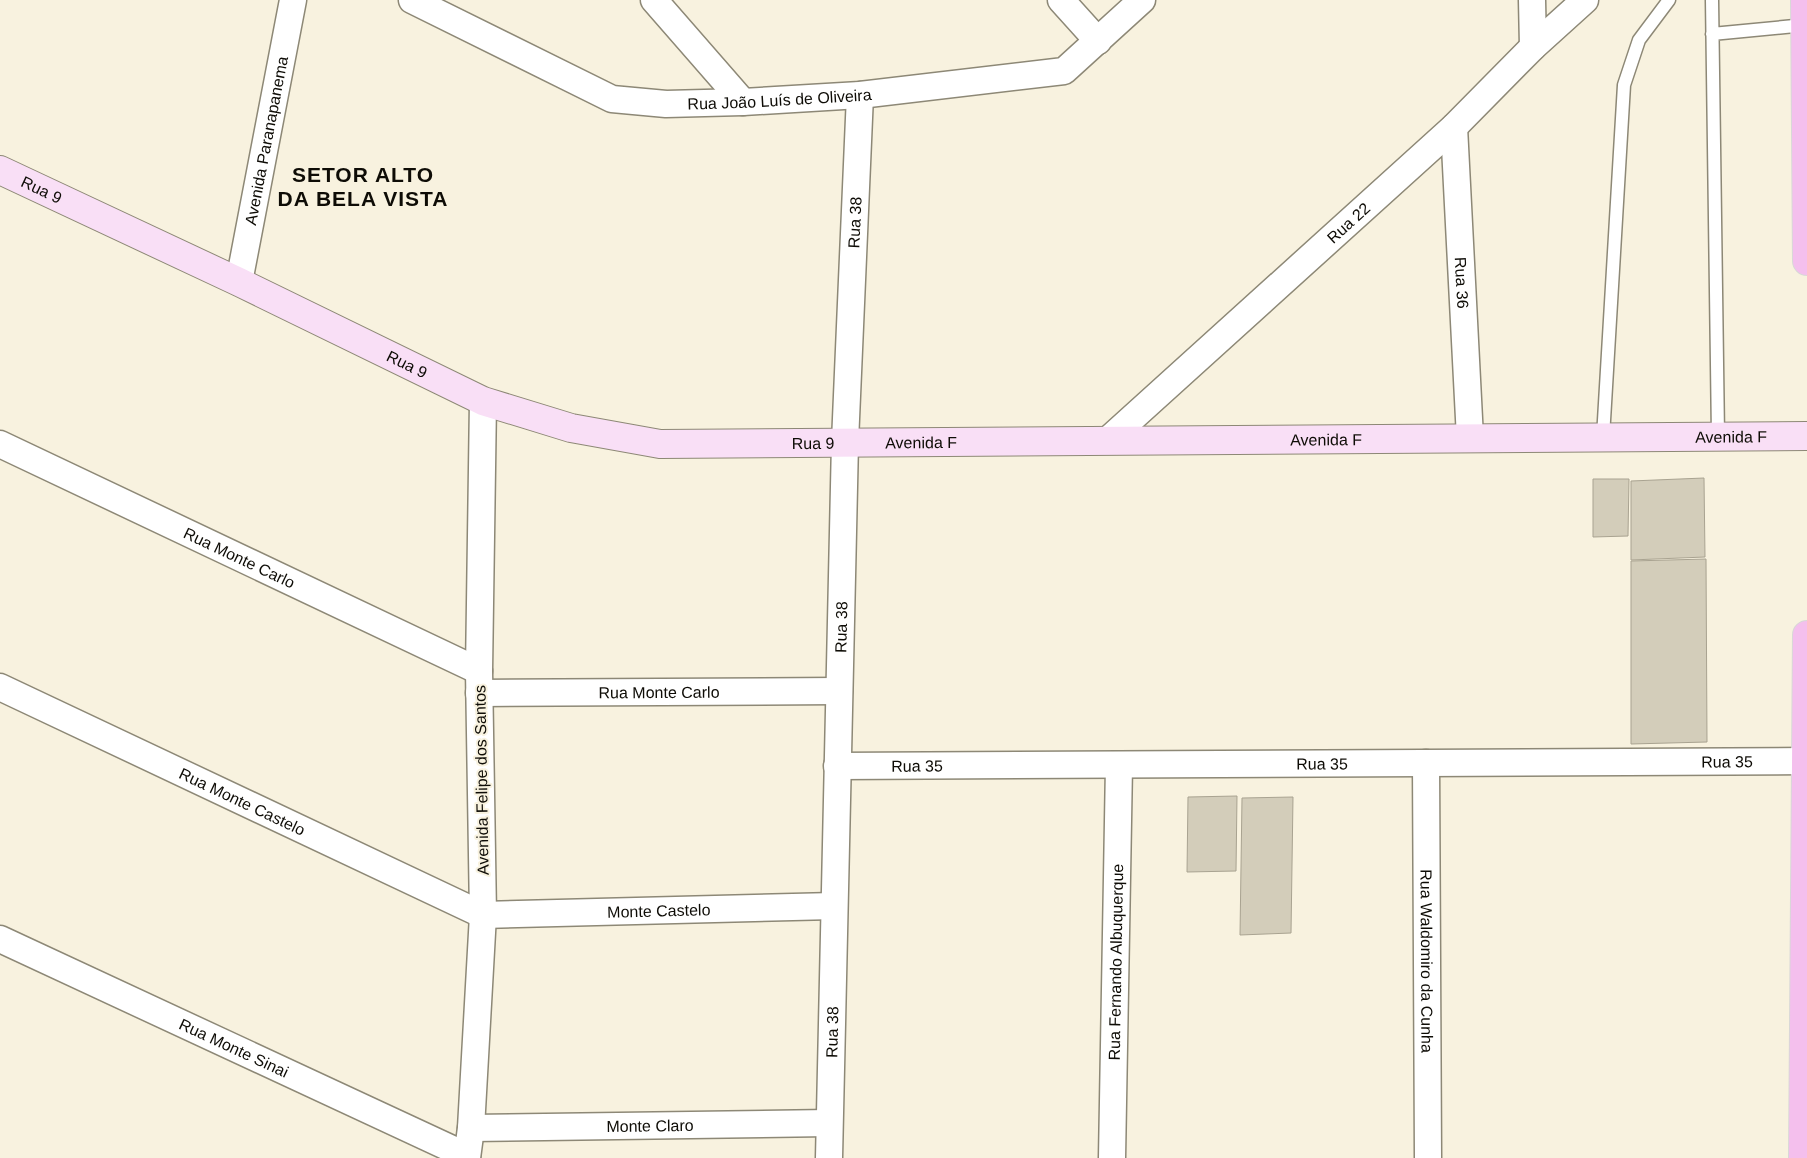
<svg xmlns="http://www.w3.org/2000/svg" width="1807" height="1158" font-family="Arial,sans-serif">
  <rect width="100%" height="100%" fill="#f8f2df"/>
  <!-- building -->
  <path fill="#d3cdba" stroke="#a9a391" d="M1704 478 1705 557 1631 560V481Z
    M1593 479H1629L1628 536 1593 537Z
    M1706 559 1707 742 1631 744V561Z
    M1237 796 1236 871 1187 872 1188 797Z
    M1293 797 1291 933 1240 935 1242 798Z"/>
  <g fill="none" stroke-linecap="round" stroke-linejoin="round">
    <!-- lane casing -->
    <g stroke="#8d8876" stroke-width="15">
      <path id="lane" d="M1712 0 1718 436
        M1712 34 1805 25
        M1603 437 1624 85 1639 40 1669 0"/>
    </g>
    <!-- street casing -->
    <g stroke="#8d8876" stroke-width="29">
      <g id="street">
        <path id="s1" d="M412 0 612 99 666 104 743 102 860 95 1064 71 1142 0"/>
        <path d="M654 0 743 102"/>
        <path d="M1061 0 1098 41"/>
        <path d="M1532 0 1533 47"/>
        <path id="s2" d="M1454 127 1470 438"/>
        <path id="s3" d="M239 282 293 0"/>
        <path id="s4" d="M1108 440 1454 127 1533 47 1585 0"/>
        <path id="s5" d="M0 444 479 671"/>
        <path id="s6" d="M0 687 483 915 834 906"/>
        <path id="s7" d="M479 693 839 691"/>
        <path id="s8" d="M1426 763 1428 1158"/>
        <path id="s9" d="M837 766 1807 761"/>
        <path id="s10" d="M0 939 467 1156"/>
        <path id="s11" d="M471 1128 829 1123"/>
        <path d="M467 1158 471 1128 483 915 479 671 483 401"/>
        <path id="s12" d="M829 1158 845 442 860 95"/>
        <path id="s13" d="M1112 1158 1119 765"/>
      </g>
    </g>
    <!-- secondary casing -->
    <g stroke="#8d8876" stroke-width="30">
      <g id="secondary">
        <path id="s14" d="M0 170 239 282 483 401 571 428 660 444 1807 436"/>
      </g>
    </g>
    <!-- primary casing -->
    <g stroke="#d8d8d7" stroke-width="30">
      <path id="primary" d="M1805 0 1807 261
        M1803 1158 1807 635"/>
    </g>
    <!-- lane -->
    <use href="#lane" stroke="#fff" stroke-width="12"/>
    <!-- street -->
    <use href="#street" stroke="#fff" stroke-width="26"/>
    <!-- secondary -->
    <use href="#secondary" stroke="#f9dff6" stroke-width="28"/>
    <!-- primary -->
    <use href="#primary" stroke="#f4bfed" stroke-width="28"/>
  </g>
  <g text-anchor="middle" stroke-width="4" stroke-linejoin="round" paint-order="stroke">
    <!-- street labels -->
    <g font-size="16" fill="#0e0c06" stroke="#f8f2df">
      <text dy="6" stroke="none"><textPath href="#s1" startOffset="391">Rua João Luís de Oliveira</textPath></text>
      <text dy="6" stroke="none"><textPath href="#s3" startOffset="144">Avenida Paranapanema</textPath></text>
      <text dy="6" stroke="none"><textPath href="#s14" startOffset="46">Rua 9</textPath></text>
      <text dy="6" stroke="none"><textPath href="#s12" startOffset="936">Rua 38</textPath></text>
      <text dy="6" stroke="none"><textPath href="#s4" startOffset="324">Rua 22</textPath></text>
      <text dy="6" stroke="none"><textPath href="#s2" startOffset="156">Rua 36</textPath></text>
      <text dy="6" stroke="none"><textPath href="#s14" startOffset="451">Rua 9</textPath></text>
      <text dy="6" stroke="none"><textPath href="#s14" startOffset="1789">Avenida F</textPath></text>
      <text dy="6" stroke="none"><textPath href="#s14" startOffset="1384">Avenida F</textPath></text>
      <text dy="6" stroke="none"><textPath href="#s14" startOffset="871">Rua 9</textPath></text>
      <text dy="6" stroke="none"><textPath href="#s14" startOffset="979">Avenida F</textPath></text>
      <text dy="6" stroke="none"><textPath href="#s5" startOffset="265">Rua Monte Carlo</textPath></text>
      <text dy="6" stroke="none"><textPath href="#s12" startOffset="531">Rua 38</textPath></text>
      <text dy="6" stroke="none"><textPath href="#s7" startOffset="180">Rua Monte Carlo</textPath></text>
      <text dy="6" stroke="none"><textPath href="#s9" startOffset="890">Rua 35</textPath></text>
      <text dy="6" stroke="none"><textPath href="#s9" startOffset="485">Rua 35</textPath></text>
      <text dy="6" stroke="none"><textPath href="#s9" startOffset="80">Rua 35</textPath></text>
      <text transform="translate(481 780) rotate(-91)" y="6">Avenida Felipe dos Santos</text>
      <text dy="6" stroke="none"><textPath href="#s6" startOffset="268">Rua Monte Castelo</textPath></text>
      <text dy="6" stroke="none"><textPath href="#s6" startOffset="710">Monte Castelo</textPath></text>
      <text dy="6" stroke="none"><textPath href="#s13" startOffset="196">Rua Fernando Albuquerque</textPath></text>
      <text dy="6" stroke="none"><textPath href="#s8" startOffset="198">Rua Waldomiro da Cunha</textPath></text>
      <text dy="6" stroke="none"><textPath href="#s12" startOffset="126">Rua 38</textPath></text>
      <text dy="6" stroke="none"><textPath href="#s10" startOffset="258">Rua Monte Sinai</textPath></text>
      <text dy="6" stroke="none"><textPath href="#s11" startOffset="179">Monte Claro</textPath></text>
    </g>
    <!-- district labels -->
    <g font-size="21" font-weight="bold" letter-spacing="1" fill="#0e0c06" stroke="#f8f2df">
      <text x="363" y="182">SETOR ALTO<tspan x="363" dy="24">DA BELA VISTA</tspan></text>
    </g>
  </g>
</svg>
